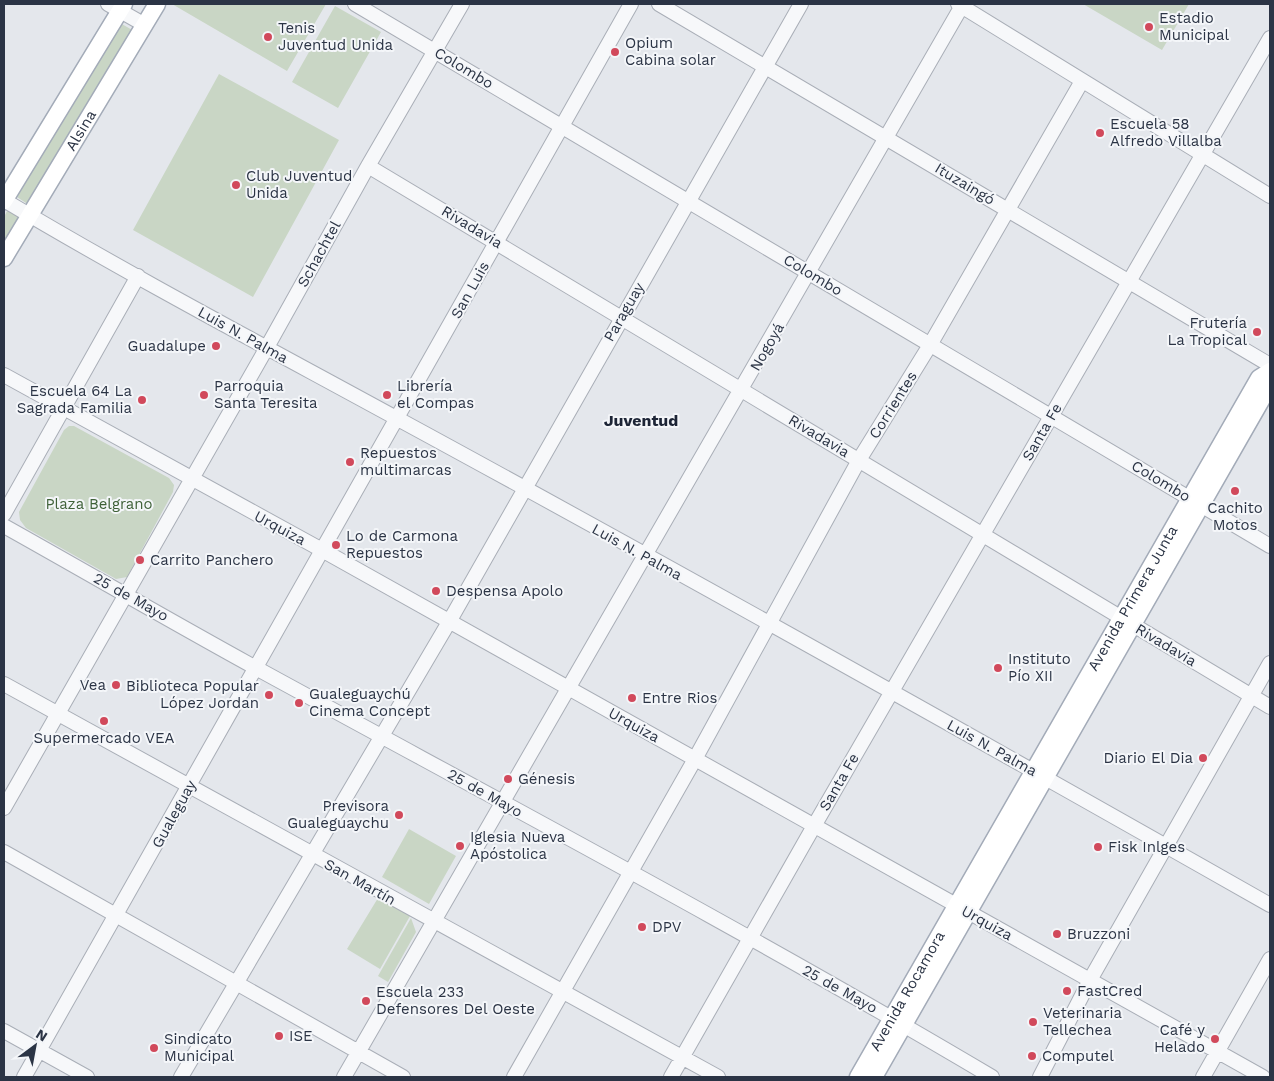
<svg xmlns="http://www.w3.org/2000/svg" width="1274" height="1081" font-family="'Work Sans',sans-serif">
  <rect width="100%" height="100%" fill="#e4e7ec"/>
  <!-- green -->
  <path fill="#c9d6c5" d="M172 4H326L287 71Z
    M1083 4H1189L1162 50Z
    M335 6 381 32 338 108 292 82Z
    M120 23 134 31 29 205 17 197Z
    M219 74 339 140 253 297 133 230Z
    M7 211 21 218 4 247V217Z
    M69 426H74L169 478 174 485 173 492 127 577 116 579 26 528 20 520 19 512 64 430Z
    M409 829 456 856 429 904 382 877Z
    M378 898 410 916 380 969 347 949Z
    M411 918 416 932 388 982 378 976Z"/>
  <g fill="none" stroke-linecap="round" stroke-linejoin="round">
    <!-- minor casing -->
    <g stroke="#a9aeb7" stroke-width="16">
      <path id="minor" d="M108 4 145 25
        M355 4 1270 546
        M659 4 1270 365
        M958 4 1270 196
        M368 166 1270 707
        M4 200C133 277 266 347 398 419 691 578 981 741 1270 905
        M4 375 322 550 1263 1077
        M4 514 138 276
        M4 526C88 573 172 622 256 668 503 803 751 934 992 1077
        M4 684 718 1077
        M4 808 266 349 368 166 462 4
        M4 852 403 1077
        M4 1031 87 1077
        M24 1077 631 4
        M181 1077 449 622 801 4
        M344 1077 963 4
        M514 1077 695 759 859 460 930 345 1082 81
        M671 1077 814 826 1270 38
        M1040 1077 1090 980 1270 663
        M1203 1077 1270 959"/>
    </g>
    <!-- major casing -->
    <g stroke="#a3abb8" stroke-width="19">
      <g id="major">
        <path d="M4 201 124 4"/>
        <path id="s1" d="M4 258 157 4"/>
        <path id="s2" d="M858 1077 1259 378 1270 371"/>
        <path d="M874 1077 1270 385"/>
      </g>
    </g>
    <!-- minor -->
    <use href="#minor" stroke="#f7f8fa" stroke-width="14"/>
    <!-- major -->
    <use href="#major" stroke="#fff" stroke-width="16"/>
  </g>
  <!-- markers -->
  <g fill="#d1495b" stroke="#f4f6f9" stroke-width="2">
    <circle cx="1149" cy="27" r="5"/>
    <circle cx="268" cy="37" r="5"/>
    <circle cx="615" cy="52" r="5"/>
    <circle cx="1100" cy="133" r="5"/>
    <circle cx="236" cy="185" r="5"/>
    <circle cx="1257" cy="332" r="5"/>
    <circle cx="216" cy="346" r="5"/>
    <circle cx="204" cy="395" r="5"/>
    <circle cx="387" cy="395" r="5"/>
    <circle cx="142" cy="400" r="5"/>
    <circle cx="350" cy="462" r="5"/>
    <circle cx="1235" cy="491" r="5"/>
    <circle cx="336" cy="545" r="5"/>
    <circle cx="140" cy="560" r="5"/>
    <circle cx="436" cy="591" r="5"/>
    <circle cx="998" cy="668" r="5"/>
    <circle cx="116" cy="685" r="5"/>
    <circle cx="269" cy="695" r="5"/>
    <circle cx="632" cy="698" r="5"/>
    <circle cx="299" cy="703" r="5"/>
    <circle cx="104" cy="721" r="5"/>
    <circle cx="1203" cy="758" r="5"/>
    <circle cx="508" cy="779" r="5"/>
    <circle cx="399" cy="815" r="5"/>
    <circle cx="460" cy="846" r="5"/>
    <circle cx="1098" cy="847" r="5"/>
    <circle cx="642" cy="927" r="5"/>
    <circle cx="1057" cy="934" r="5"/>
    <circle cx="1067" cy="991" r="5"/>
    <circle cx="366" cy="1001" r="5"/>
    <circle cx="1033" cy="1022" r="5"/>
    <circle cx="279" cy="1036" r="5"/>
    <circle cx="1215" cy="1039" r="5"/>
    <circle cx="154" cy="1048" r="5"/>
    <circle cx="1032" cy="1056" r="5"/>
  </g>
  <g text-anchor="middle" stroke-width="4" stroke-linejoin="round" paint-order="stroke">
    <!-- poi labels -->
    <g font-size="15" fill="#2b3445" stroke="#f4f6f9" text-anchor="start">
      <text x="1159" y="23">Estadio<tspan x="1159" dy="17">Municipal</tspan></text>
      <text x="278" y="33">Tenis<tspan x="278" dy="17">Juventud Unida</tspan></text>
      <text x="625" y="48">Opium<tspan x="625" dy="17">Cabina solar</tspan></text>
      <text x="1110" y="129">Escuela 58<tspan x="1110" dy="17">Alfredo Villalba</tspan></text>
      <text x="246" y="181">Club Juventud<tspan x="246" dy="17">Unida</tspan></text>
      <text x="1247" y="328" text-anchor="end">Frutería<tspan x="1247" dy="17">La Tropical</tspan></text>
      <text x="206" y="351" text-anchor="end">Guadalupe</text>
      <text x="214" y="391">Parroquia<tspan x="214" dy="17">Santa Teresita</tspan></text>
      <text x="397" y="391">Librería<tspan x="397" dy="17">el Compas</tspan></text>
      <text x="132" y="396" text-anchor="end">Escuela 64 La<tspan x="132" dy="17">Sagrada Familia</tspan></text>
      <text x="360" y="458">Repuestos<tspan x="360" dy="17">multimarcas</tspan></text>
      <text x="1235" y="513" text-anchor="middle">Cachito<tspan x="1235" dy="17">Motos</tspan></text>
      <text x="346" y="541">Lo de Carmona<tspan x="346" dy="17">Repuestos</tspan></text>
      <text x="150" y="565">Carrito Panchero</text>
      <text x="446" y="596">Despensa Apolo</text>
      <text x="1008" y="664">Instituto<tspan x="1008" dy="17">Pío XII</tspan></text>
      <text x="106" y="690" text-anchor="end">Vea</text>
      <text x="259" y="691" text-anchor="end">Biblioteca Popular<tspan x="259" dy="17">López Jordan</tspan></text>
      <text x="309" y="699">Gualeguaychú<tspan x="309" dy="17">Cinema Concept</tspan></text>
      <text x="642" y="703">Entre Rios</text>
      <text x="104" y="743" text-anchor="middle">Supermercado VEA</text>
      <text x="1193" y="763" text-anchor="end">Diario El Dia</text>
      <text x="518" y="784">Génesis</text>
      <text x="389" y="811" text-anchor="end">Previsora<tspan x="389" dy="17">Gualeguaychu</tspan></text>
      <text x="470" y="842">Iglesia Nueva<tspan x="470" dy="17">Apóstolica</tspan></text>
      <text x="1108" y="852">Fisk Inlges</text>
      <text x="652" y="932">DPV</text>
      <text x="1067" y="939">Bruzzoni</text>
      <text x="1077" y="996">FastCred</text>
      <text x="376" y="997">Escuela 233<tspan x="376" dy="17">Defensores Del Oeste</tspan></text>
      <text x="1043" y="1018">Veterinaria<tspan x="1043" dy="17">Tellechea</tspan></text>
      <text x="1205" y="1035" text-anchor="end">Café y<tspan x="1205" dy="17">Helado</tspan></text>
      <text x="289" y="1041">ISE</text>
      <text x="164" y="1044">Sindicato<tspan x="164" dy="17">Municipal</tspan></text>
      <text x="1042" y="1061">Computel</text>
    </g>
    <!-- street labels -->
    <g font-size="15" fill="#2b3445" stroke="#f4f6f9">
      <text transform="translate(464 68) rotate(31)" y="5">Colombo</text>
      <text dy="5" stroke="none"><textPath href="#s1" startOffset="149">Alsina</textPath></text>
      <text transform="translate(965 184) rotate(31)" y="5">Ituzaingó</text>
      <text transform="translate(472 227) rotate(31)" y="5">Rivadavia</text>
      <text transform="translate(319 254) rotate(-61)" y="5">Schachtel</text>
      <text transform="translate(813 275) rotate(31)" y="5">Colombo</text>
      <text transform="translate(470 290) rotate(-61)" y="5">San Luis</text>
      <text transform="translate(624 312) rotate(-60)" y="5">Paraguay</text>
      <text transform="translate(243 335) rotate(29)" y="5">Luis N. Palma</text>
      <text transform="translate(767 347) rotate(-60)" y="5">Nogoyá</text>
      <text transform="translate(893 405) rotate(-58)" y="5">Corrientes</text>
      <text transform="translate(1042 432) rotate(-60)" y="5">Santa Fe</text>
      <text transform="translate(819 436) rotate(31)" y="5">Rivadavia</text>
      <text transform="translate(1161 481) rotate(31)" y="5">Colombo</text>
      <text transform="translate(280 528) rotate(28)" y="5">Urquiza</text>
      <text transform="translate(637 552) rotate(29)" y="5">Luis N. Palma</text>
      <text transform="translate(131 597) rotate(29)" y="5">25 de Mayo</text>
      <text dy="5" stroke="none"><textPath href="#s2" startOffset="552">Avenida Primera Junta</textPath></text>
      <text transform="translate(1166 645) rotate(31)" y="5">Rivadavia</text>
      <text transform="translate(634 725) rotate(29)" y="5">Urquiza</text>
      <text transform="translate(992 748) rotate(29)" y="5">Luis N. Palma</text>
      <text transform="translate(839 782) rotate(-60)" y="5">Santa Fe</text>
      <text transform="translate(485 793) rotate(29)" y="5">25 de Mayo</text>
      <text transform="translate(174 814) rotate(-61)" y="5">Gualeguay</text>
      <text transform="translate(360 882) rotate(29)" y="5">San Martín</text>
      <text transform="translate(987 923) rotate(29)" y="5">Urquiza</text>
      <text transform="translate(840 989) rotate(29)" y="5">25 de Mayo</text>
      <text dy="5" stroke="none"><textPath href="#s2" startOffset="99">Avenida Rocamora</textPath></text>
    </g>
    <!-- park labels -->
    <g font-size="15" fill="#3f6138" stroke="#f4f6f9">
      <text x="99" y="509">Plaza Belgrano</text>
    </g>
    <!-- neighbourhood labels -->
    <g font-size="16" font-weight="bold" fill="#1d2536" stroke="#f4f6f9">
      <text x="641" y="426">Juventud</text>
    </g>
  </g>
  <!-- border -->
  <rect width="1274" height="1081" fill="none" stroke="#2b3445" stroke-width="10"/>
  <!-- north arrow -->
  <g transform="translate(35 1046) rotate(32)" stroke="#f4f6f9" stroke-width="4" paint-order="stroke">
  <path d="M0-4L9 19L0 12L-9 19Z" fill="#2b3445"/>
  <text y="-8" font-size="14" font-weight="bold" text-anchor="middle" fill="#2b3445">N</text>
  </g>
</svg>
